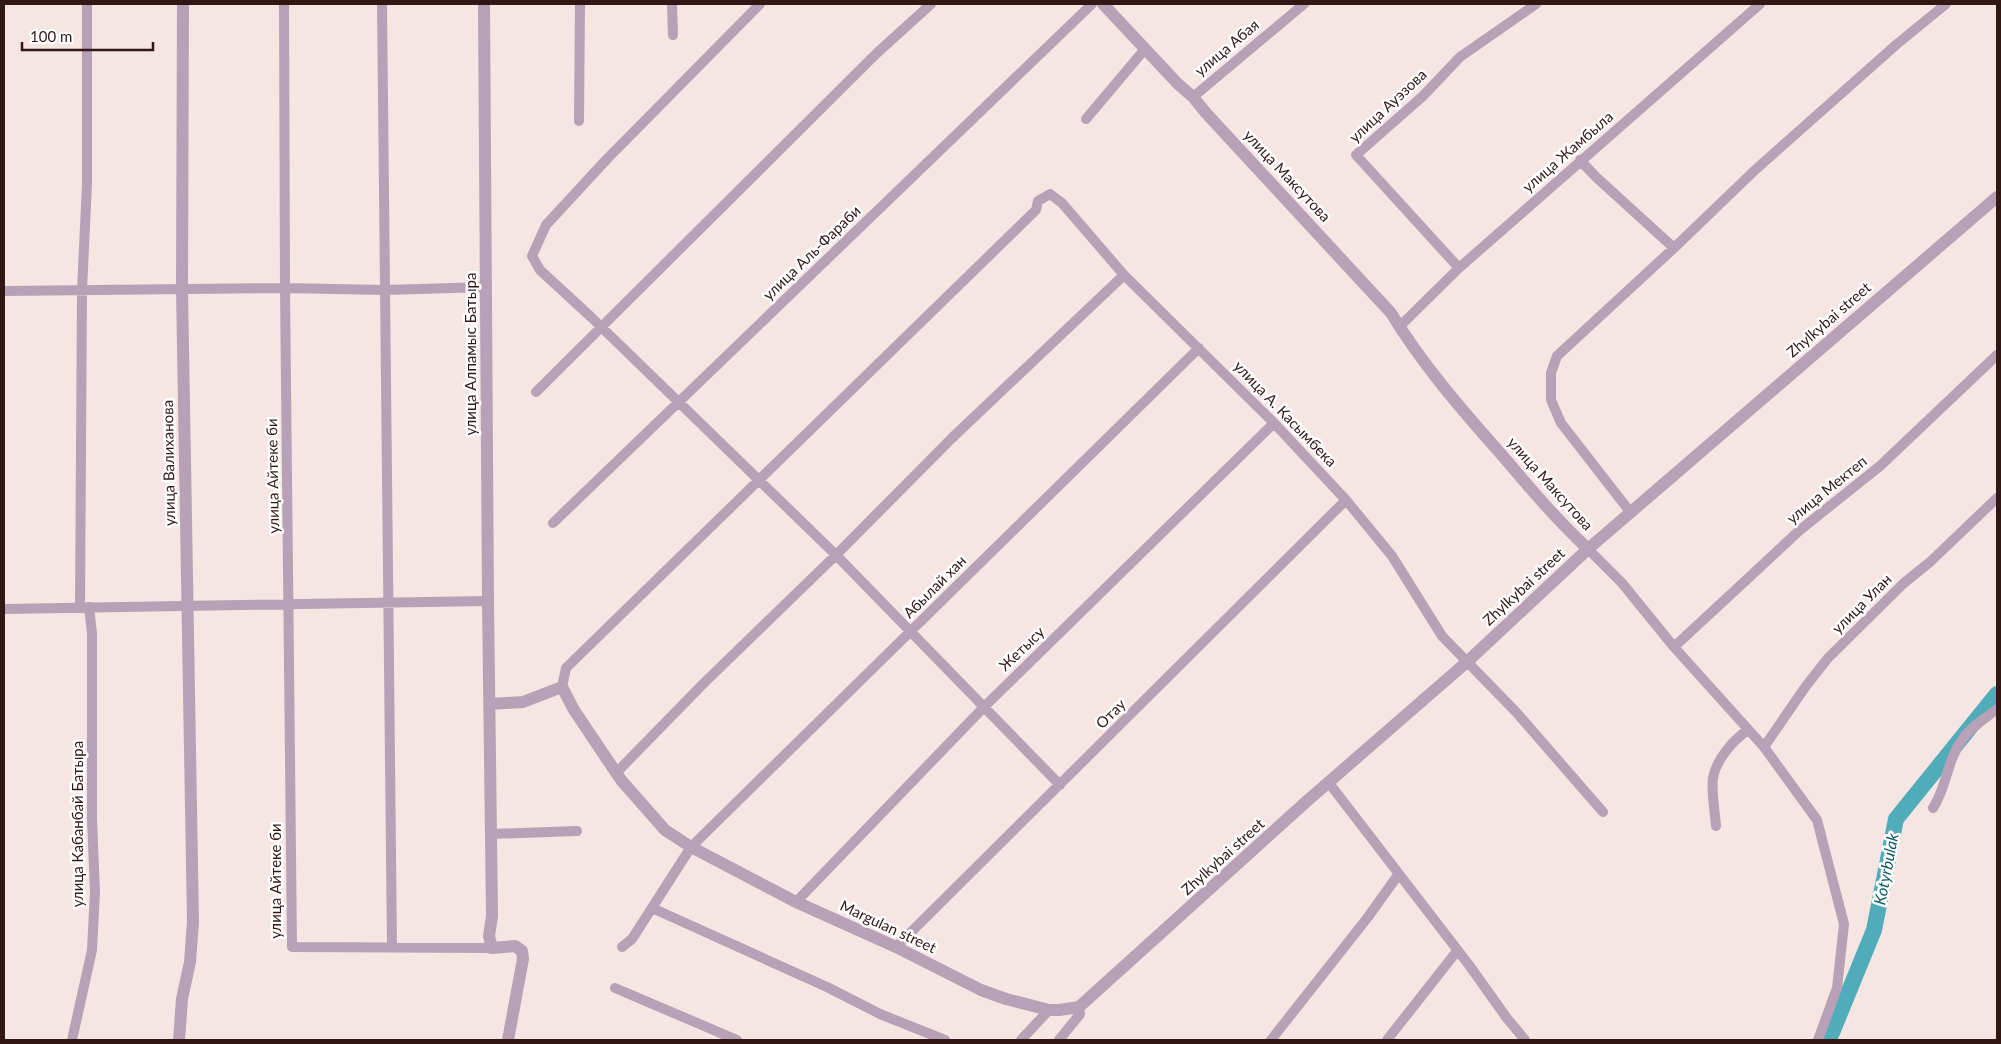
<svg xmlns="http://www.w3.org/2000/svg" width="2001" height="1044" font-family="Lato,sans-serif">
  <rect width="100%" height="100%" fill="#f5e5e3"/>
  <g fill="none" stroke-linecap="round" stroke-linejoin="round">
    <!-- river -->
    <path stroke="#51acba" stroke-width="16" d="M1829 1040 1874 930 1896 819 1997 694"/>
    <!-- minor -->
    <path stroke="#b8a1b6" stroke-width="10" d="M284 4 285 288 292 947 492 948
      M382 4C384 318 390 633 392 947
      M672 4 673 35
      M760 4 606 160 546 225 532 256 540 270 591 317 836 555 1060 785
      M1193 97 1304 4
      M1086 119 1145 49
      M579 121 580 4
      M1580 160 1596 177 1674 248
      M1459 268 1356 155 1423 96 1460 57 1536 4
      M4 291 285 288 384 290 487 287
      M1399 327 1459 268 1760 4
      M536 392 877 53 931 4
      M1631 513 1561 423 1551 400V373L1557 356 1674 248 1754 171 1897 44 1946 4
      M553 523 1092 4
      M1588 549 1622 583 1674 647 1764 747 1817 820 1844 924 1837 988 1818 1040
      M80 607 82 290 87 184V4
      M4 609 488 601
      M1674 647 1800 530 1880 466 1997 355
      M562 687 566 668 1036 210 1038 201 1050 194 1062 203 1124 275 1274 423 1346 500 1392 556 1442 636 1516 712 1603 812
      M1764 747 1806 686 1828 658 1904 583 1930 562 1997 498
      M617 772 703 684 836 555 952 438 1124 275
      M1329 783 1469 965 1506 1017 1525 1040
      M1933 808C1947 787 1947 760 1962 740 1970 727 1986 718 1997 709
      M1716 826C1715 812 1711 791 1713 778 1716 760 1733 740 1748 730
      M490 834 577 831
      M796 902 985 706 1274 423
      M652 908 827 987 880 1014 945 1040
      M622 947 632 939 691 847 1199 348
      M896 947 1346 500
      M615 988 737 1040
      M72 1040 92 950 95 892 92 819V633L89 607
      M1021 1040 1049 1010
      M1059 1040 1080 1014 1079 1007
      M1271 1040 1368 917 1398 875
      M1387 1040 1457 951"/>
    <!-- tertiary -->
    <path stroke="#b8a1b6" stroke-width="12" d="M484 4 488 601 492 916 489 936 492 948 515 946 522 951 523 959 508 1040
      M1103 4 1178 84 1193 97 1206 113 1391 313C1422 364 1461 409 1501 454 1529 487 1556 519 1588 549
      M490 704 523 702 562 687 574 710 621 780 665 830 691 847 796 902 896 947 981 990 1006 999 1049 1010H1059L1079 1007 1307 801 1468 661 1588 549 1997 197
      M179 1040 182 999 190 962 193 922 182 289 183 4"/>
  </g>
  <g text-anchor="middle" stroke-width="5" stroke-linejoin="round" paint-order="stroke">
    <!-- street labels -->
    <g font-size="15" fill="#321815" stroke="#fff">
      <text transform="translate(1227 48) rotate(-40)" y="5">улица Абая</text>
      <text transform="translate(1388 106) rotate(-43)" y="5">улица Ауэзова</text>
      <text transform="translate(1568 152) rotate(-41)" y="5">улица Жамбыла</text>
      <text transform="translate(1287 176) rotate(47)" y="5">улица Максутова</text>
      <text transform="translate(812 253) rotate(-44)" y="5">улица Аль-Фараби</text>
      <text transform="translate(1829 320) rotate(-41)" y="5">Zhylkybai street</text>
      <text transform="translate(471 354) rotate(-90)" y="5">улица Алпамыс Батыра</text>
      <text transform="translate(1285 414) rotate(46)" y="5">улица А. Касымбека</text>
      <text transform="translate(169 463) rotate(-91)" y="5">улица Валиханова</text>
      <text transform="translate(273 476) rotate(-91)" y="5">улица Айтеке би</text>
      <text transform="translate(1550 484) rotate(48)" y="5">улица Максутова</text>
      <text transform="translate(1827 490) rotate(-39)" y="5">улица Мектеп</text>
      <text transform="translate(935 587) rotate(-45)" y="5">Абылай хан</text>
      <text transform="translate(1524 587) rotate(-43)" y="5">Zhylkybai street</text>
      <text transform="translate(1862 604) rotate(-45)" y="5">улица Улан</text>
      <text transform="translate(1022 649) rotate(-44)" y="5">Жетысу</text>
      <text transform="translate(1111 714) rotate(-45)" y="5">Отау</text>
      <text transform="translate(78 824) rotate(-90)" y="5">улица Кабанбай Батыра</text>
      <text transform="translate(1223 857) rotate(-42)" y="5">Zhylkybai street</text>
      <text transform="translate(276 881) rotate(-90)" y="5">улица Айтеке би</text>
      <text transform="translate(888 927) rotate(25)" y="5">Margulan street</text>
    </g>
    <!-- water labels -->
    <g font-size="16" font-style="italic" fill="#0d5c66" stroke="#fff">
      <text transform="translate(1886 869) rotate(-79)" y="6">Kotyrbulak</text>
    </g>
  </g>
  <!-- border -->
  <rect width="2001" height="1044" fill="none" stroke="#321815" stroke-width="10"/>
  <!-- scale -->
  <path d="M22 42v8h131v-8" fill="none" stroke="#321815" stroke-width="2.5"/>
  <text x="30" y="42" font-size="15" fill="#321815" stroke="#ffffff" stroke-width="4" paint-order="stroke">100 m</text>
</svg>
